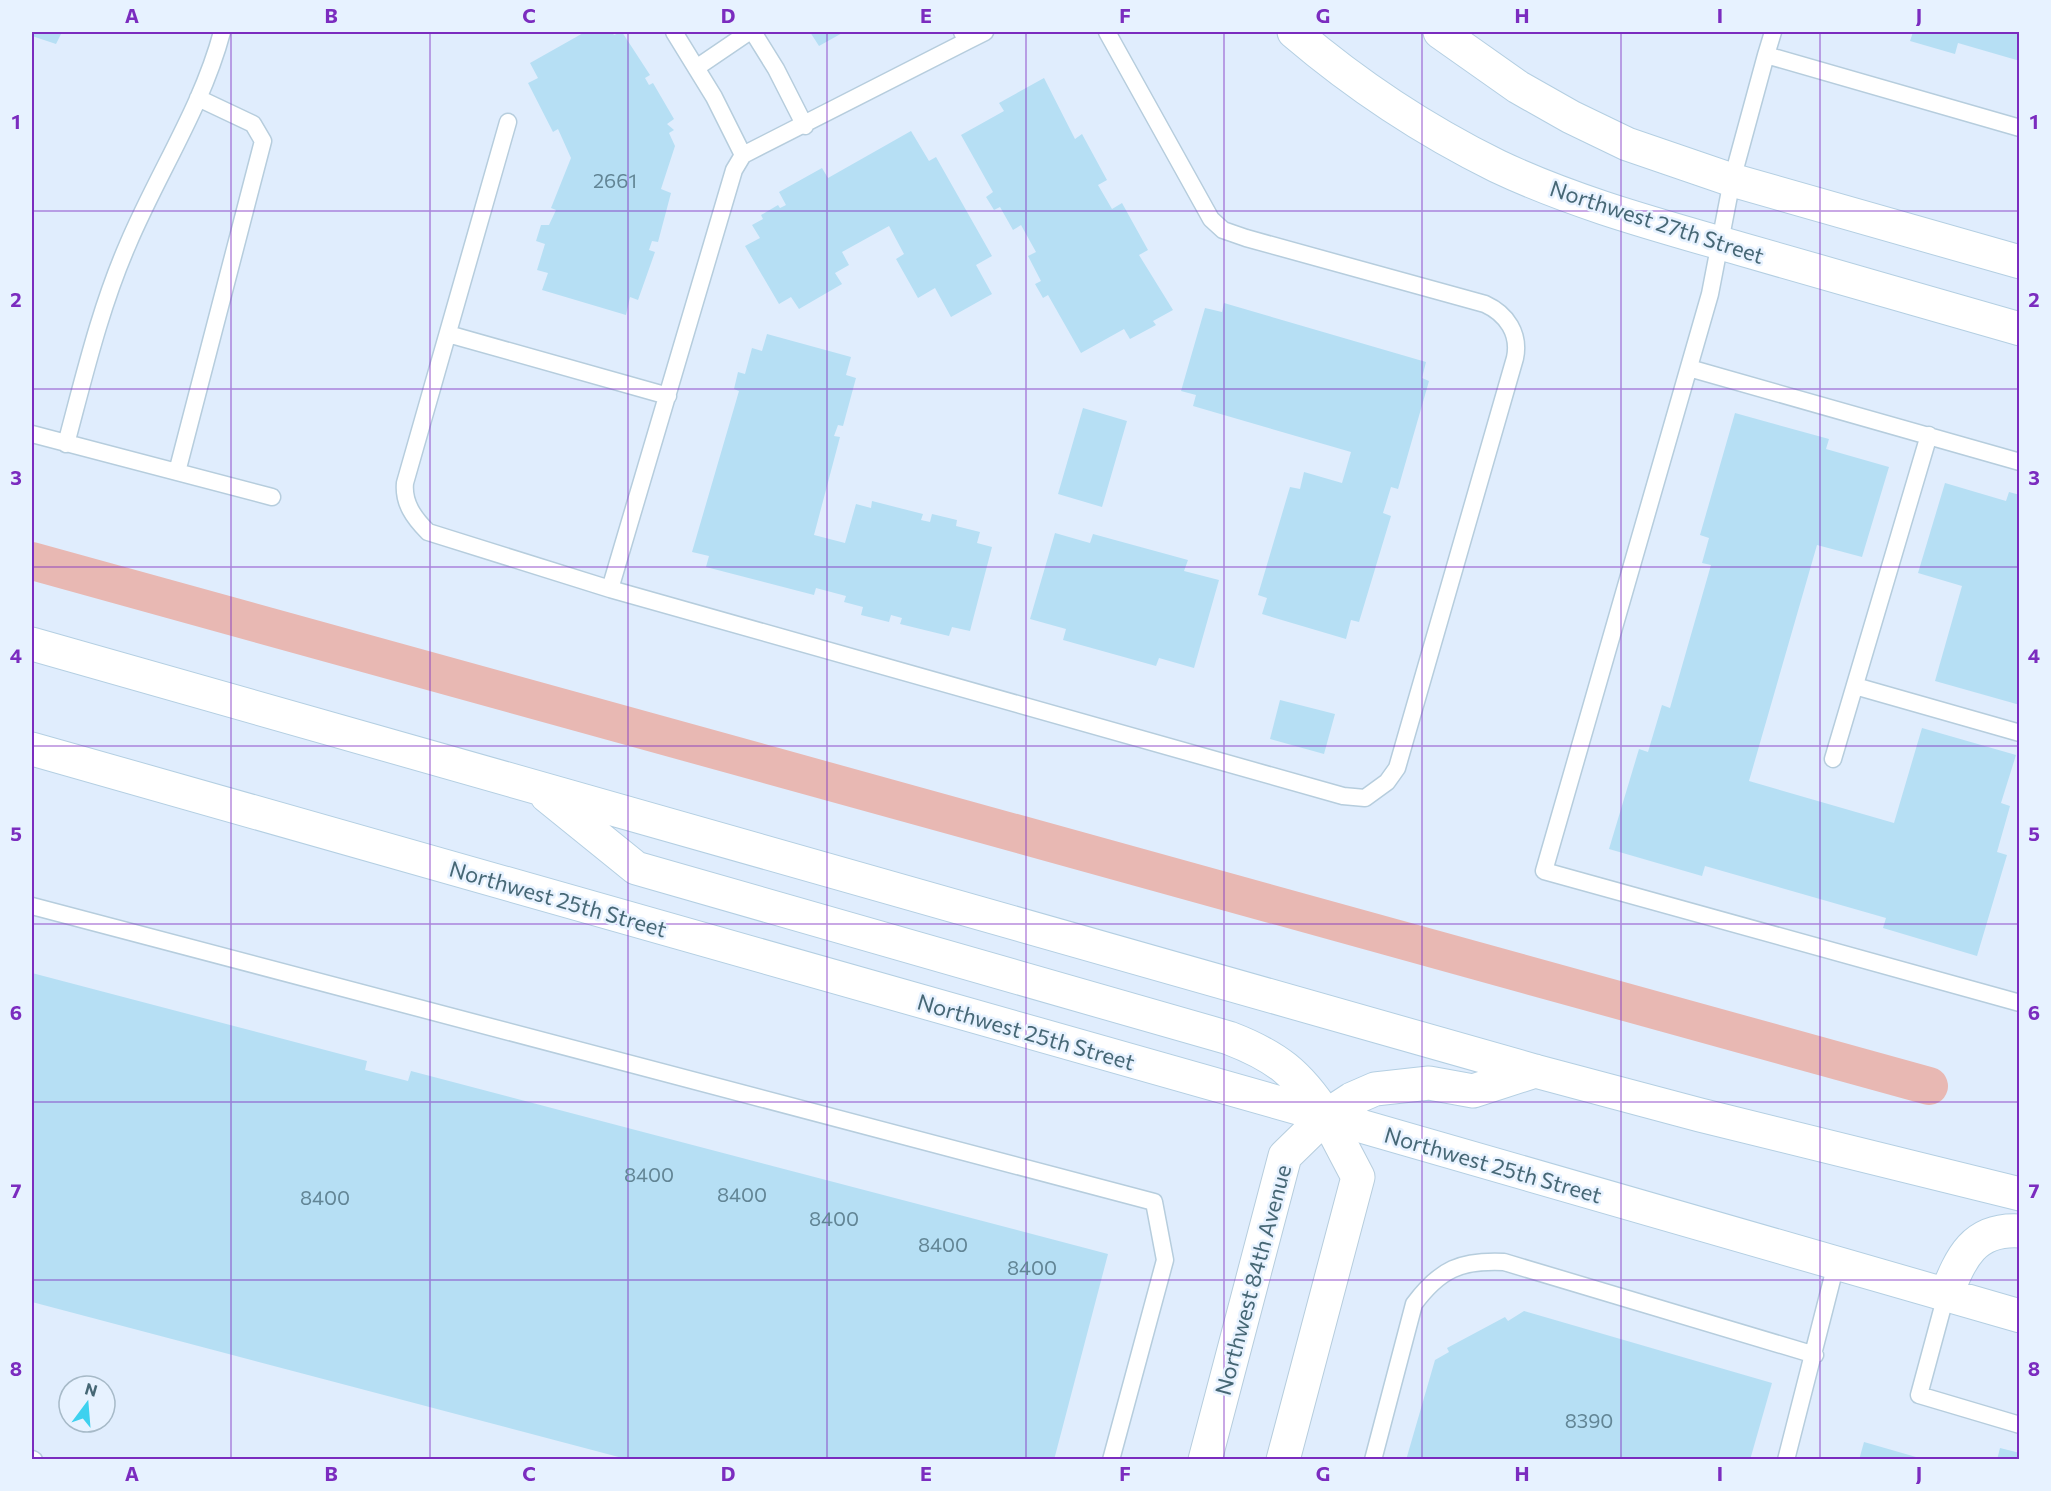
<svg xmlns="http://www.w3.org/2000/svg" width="2051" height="1491" font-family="Commissioner,sans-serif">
  <rect width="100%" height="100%" fill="#e0edfd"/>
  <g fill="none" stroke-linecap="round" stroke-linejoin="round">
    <!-- canal -->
    <path stroke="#e8b8b3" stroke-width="38" d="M32 561 1929 1086"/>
  </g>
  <!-- building -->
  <path fill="#b6dff4" d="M32 32H62L56 44 32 36Z
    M585 32H612L614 35 622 32 650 75 645 78 649 85 653 83 674 119 667 124 674 130 669 133 675 146 661 189 671 193 658 242 652 241 649 250 655 252 638 300 630 297 626 315 542 290 548 273 537 270 545 244 536 241 541 225H549L556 210 551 208 571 158 558 129 553 132 528 83 538 78 530 63Z
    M810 32H844L819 46Z
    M1913 32H2020V61L1958 43 1955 54 1910 41Z
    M1044 78 1075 139 1082 134 1107 180 1098 185 1112 209 1122 203 1148 250 1139 255 1173 310 1153 321 1156 325 1130 339 1124 329 1081 353 1048 295 1043 298 1035 284 1041 281 1028 256 1036 252 1021 225 1013 230 1000 207 994 210 986 197 993 192 961 135 1004 111 999 103Z
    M911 131 929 161 936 157 992 256 976 265 992 294 951 317 935 288 918 298 896 259 904 254 889 226 842 252 849 265 835 273 842 284 799 309 791 297 779 304 745 246 760 238 752 225 763 219 761 215 778 205 780 208 786 205 779 192 822 168 828 178Z
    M1224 303 1426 362 1422 378 1429 381 1398 489 1391 487 1383 513 1391 516 1359 622 1351 620 1346 639 1262 614 1267 598 1258 595 1290 487 1300 489 1304 472 1342 483 1351 452 1193 406 1196 395 1181 391 1205 308 1222 312Z
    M767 334 851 357 846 375 856 378 843 426 838 425 834 436 840 437 814 535 845 543 856 504 871 508 872 501 923 514 921 520 930 522 932 514 957 520 956 526 980 532 977 543 992 547 970 631 952 627 949 636 900 624 902 618 891 615 889 622 861 615 863 607 844 602 846 596 816 588 814 595 706 567 709 556 692 552 739 391 734 389 738 372 745 374 752 348 762 351Z
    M1083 408 1127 421 1102 507 1058 494Z
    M1735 413 1829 439 1826 449 1889 467 1862 557 1817 545 1749 781 1894 823 1922 728 2016 755 2001 803 2010 806 1997 852 2007 855 1977 956 1883 928 1886 918 1705 866 1702 876 1609 849 1639 749 1648 752 1662 705 1670 708 1711 565 1702 563 1709 538 1700 535Z
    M1945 483 2006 501 2009 492 2020 495V705L1935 681 1962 586 1918 573Z
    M1055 533 1090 543 1093 534 1188 560 1184 571 1219 580 1194 668 1159 658 1156 666 1063 640 1066 629 1030 619Z
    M1280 700 1335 714 1324 754 1270 739Z
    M32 973 367 1061 365 1070 408 1081 411 1071 1108 1254 1054 1460H630L32 1302Z
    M1524 1311 1772 1383 1750 1460H1406L1435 1360 1449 1352 1447 1348 1505 1317 1508 1321Z
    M1864 1442 1923 1459V1460H1859Z
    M2000 1448 2020 1453V1460H1997Z"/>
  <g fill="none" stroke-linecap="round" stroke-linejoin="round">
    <!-- lane casing -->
    <g stroke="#b6cddd" stroke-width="19">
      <path id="lane" d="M674 32 714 97 743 155
        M753 32 776 69 805 126
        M962 32 967 41 985 32
        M967 41 743 155 734 170 610 589 1343 796 1365 798 1387 782 1397 768 1515 358C1520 334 1507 314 1485 304L1246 238 1223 230 1211 219 1107 32
        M1766 55 1773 32
        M696 68 749 32
        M508 122 405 483C403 503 414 518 428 532L610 589
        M2020 128 1766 55 1732 180 1710 294 1544 871 2020 1003
        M448 334 668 396
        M1689 368 2020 462
        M32 434 272 497
        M66 444C84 377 100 308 128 244 158 173 202 107 222 32
        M177 472 263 141 253 124 198 98
        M1855 686 2020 733
        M1833 759 1929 435
        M32 906 1154 1202 1165 1260 1111 1460
        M1946 1295 1919 1395 2020 1425
        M32 1459 34 1460
        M1373 1460 1414 1304C1440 1269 1461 1260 1504 1262L1815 1355
        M1786 1460 1836 1264"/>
    </g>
    <!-- street casing -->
    <g stroke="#b6cddd" stroke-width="35">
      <path id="street" d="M1205 1460 1285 1156 1326 1116 1358 1177 1283 1460"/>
    </g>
    <!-- secondary casing -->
    <g stroke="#b4cfe2" stroke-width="35">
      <path id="secondary" d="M1294 32C1355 84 1424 130 1497 166 1575 203 1658 225 1741 249 1834 276 1927 302 2020 329
        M1440 32 1518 87 1571 117 1627 144 1732 180 2020 262
        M32 644 1535 1071 1700 1115 2020 1194
        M32 749 1326 1116 2020 1316
        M547 796 636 868 1229 1038C1276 1056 1299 1074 1326 1116
        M1326 1116 1352 1099 1375 1089 1429 1083 1473 1091 1535 1071
        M1946 1295C1961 1258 1973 1228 2020 1231"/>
    </g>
    <!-- lane -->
    <use href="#lane" stroke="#fff" stroke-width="16"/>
    <!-- street -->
    <use href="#street" stroke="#fff" stroke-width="33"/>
    <!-- secondary -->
    <use href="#secondary" stroke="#fff" stroke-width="33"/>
  </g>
  <!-- grid -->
  <path fill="none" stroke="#7b2cbf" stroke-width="1.5" stroke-opacity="0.55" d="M231 32V1460M430 32V1460M628 32V1460M827 32V1460M1026 32V1460M1224 32V1460M1422 32V1460M1621 32V1460M1820 32V1460M32 211H2020M32 389H2020M32 567H2020M32 746H2020M32 924H2020M32 1102H2020M32 1280H2020"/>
  <g text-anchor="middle" stroke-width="5" stroke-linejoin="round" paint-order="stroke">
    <!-- number labels -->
    <g font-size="20" fill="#628595">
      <text x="615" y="188">2661</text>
      <text x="649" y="1182">8400</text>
      <text x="742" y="1202">8400</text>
      <text x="325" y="1205">8400</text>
      <text x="834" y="1226">8400</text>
      <text x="943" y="1252">8400</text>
      <text x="1032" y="1275">8400</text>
      <text x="1589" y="1428">8390</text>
    </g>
    <!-- street labels -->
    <g font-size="22" fill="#466775" stroke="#e7f2ff">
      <text transform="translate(1657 222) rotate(18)" y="8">Northwest 27th Street</text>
      <text transform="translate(558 899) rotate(16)" y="8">Northwest 25th Street</text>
      <text transform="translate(1026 1032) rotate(16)" y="8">Northwest 25th Street</text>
      <text transform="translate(1493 1165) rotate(16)" y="8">Northwest 25th Street</text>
      <text transform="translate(1253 1280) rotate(-75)" y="8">Northwest 84th Avenue</text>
    </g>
  </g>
  <!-- border -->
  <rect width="2051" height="1491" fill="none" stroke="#e7f2ff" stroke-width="66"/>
  <!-- north arrow -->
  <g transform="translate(87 1404) rotate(16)"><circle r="28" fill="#e7f2ff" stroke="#a7bac8" stroke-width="1.5"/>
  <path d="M0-4.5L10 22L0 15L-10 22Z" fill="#3dd1ef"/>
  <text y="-9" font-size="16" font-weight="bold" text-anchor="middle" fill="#466775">N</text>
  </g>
  <rect x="33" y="33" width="1985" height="1425" fill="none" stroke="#7b2cbf" stroke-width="2"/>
  <g font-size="20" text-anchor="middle" font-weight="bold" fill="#7b2cbf">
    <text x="132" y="23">A</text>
    <text x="331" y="23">B</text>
    <text x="529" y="23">C</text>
    <text x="728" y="23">D</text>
    <text x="926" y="23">E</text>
    <text x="1125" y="23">F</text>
    <text x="1323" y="23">G</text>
    <text x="1522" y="23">H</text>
    <text x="1720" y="23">I</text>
    <text x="1919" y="23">J</text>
    <text x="16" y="129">1</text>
    <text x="2034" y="129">1</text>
    <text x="16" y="307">2</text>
    <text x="2034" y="307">2</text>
    <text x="16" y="485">3</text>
    <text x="2034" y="485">3</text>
    <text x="16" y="663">4</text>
    <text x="2034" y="663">4</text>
    <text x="16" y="841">5</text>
    <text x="2034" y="841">5</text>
    <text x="16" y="1020">6</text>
    <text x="2034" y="1020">6</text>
    <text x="16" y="1198">7</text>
    <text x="2034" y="1198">7</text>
    <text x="16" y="1376">8</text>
    <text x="2034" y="1376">8</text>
    <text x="132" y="1481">A</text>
    <text x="331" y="1481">B</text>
    <text x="529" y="1481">C</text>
    <text x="728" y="1481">D</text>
    <text x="926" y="1481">E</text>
    <text x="1125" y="1481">F</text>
    <text x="1323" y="1481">G</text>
    <text x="1522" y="1481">H</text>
    <text x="1720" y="1481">I</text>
    <text x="1919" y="1481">J</text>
  </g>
</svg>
